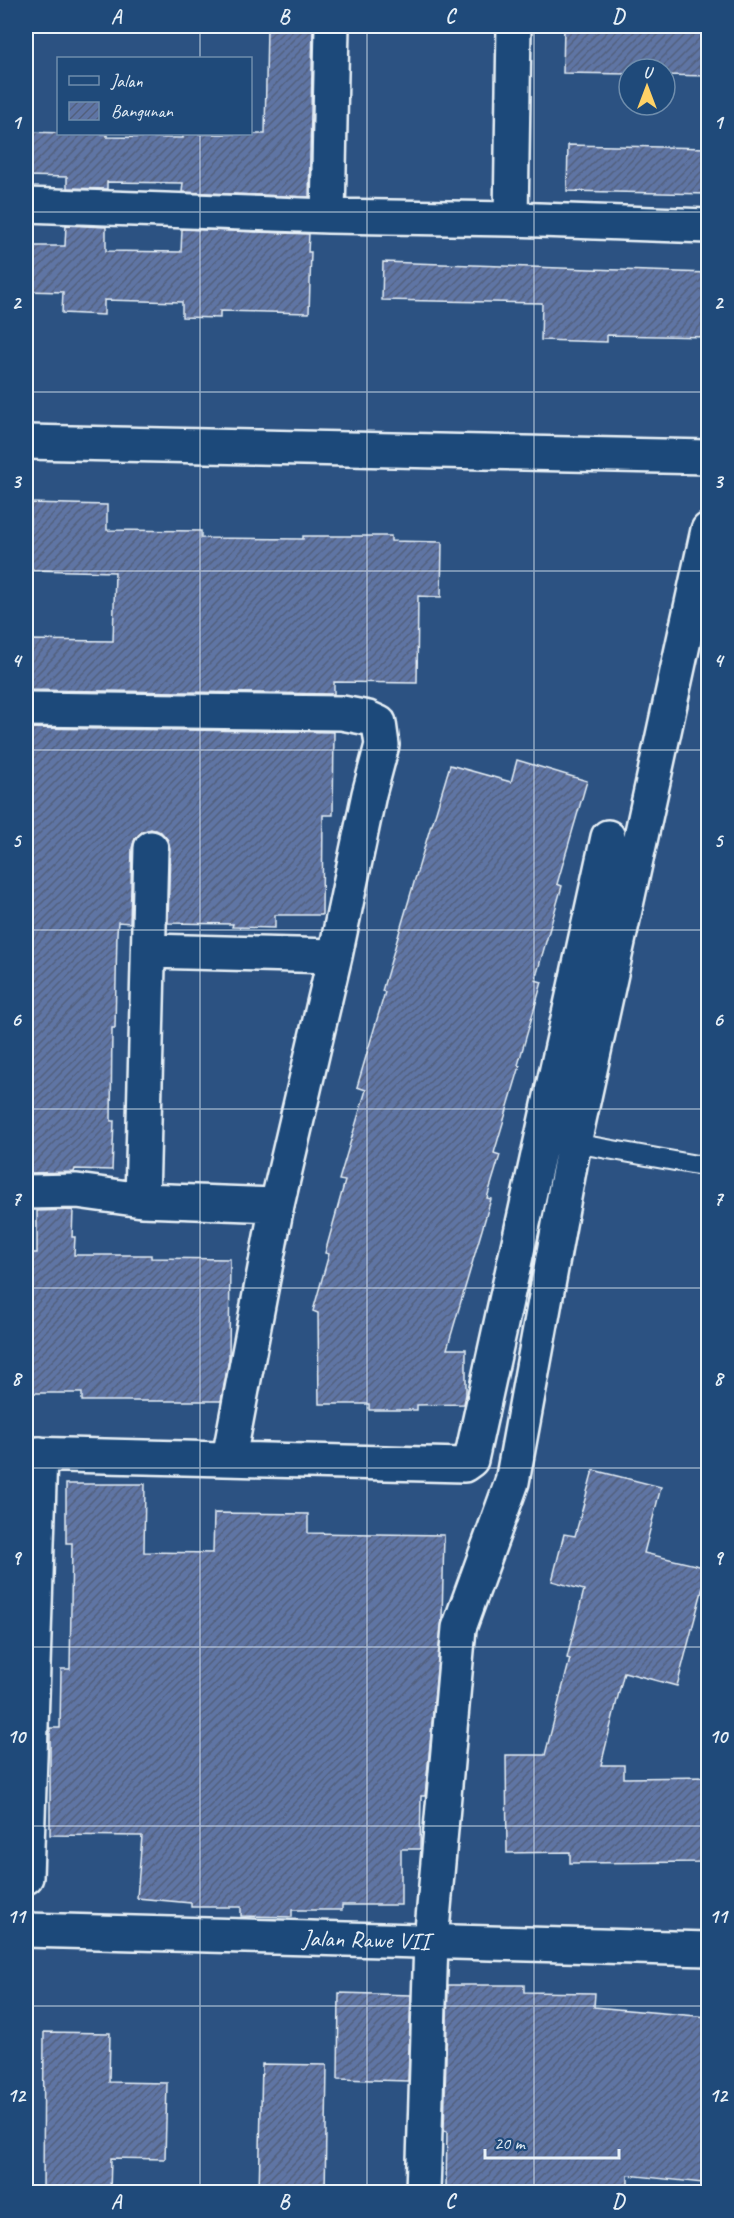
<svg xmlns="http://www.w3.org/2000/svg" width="734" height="2218" font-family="Caveat,sans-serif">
  <defs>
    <pattern id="building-hatch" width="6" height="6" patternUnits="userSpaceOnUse" patternTransform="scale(1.5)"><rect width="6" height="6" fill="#5e74a4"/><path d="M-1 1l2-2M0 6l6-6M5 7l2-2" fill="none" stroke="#53607c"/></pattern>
  </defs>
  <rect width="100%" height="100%" fill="#2c5282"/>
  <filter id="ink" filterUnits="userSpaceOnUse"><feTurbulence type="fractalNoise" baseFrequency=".0167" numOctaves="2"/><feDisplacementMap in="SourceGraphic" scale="12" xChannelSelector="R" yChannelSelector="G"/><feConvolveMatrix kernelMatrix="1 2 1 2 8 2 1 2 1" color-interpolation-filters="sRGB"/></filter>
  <g filter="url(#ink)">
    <!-- building -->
    <path fill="url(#building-hatch)" stroke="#e8f1f8" stroke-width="1.5" d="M267 26H313L309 197 182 192 183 183 107 182V189L67 188V177L26 176V132L107 134V137L183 138V134H265Z
      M564 26H708V76L665 75V69H629V74L563 73Z
      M568 145 708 148V194L567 191Z
      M66 225 106 227V251L181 252 182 229 309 234 308 252H311L309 313 220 311V318L182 317V302L104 300V315L62 313 63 292 26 291V246H65Z
      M383 262 708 273V337L607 335V342L541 340 542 303 382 300Z
      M30 503 107 505V530L201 531V538L303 539V536H391V541L442 542 441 597 418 596 417 683 334 682V694L26 690V640L113 641 115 572 29 570Z
      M26 728 334 732 333 815H323L322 915H275V928L232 927 233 924 168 923 170 848 168 840 161 832 151 829 142 832 135 839 132 848 130 923 118 922 117 933 115 1028H112L111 1121H114L112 1170 75 1169 74 1172 26 1173Z
      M517 760 587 781 557 884 562 886 535 980 542 982 518 1065 520 1066 494 1153 500 1155 487 1198 491 1199 447 1349H466V1394L464 1404 417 1405V1410H369V1404H319L318 1313 313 1311 329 1254 325 1253 345 1181 339 1180 366 1090 357 1087 385 992 382 991 431 825H432L450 765 511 782Z
      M73 1210 72 1237H75L74 1255H151V1258L230 1259 229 1359 221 1401H82V1393H26V1253H37V1211Z
      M593 1470 661 1487 644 1553 708 1568 677 1686 624 1672 601 1765H624V1778L708 1777V1862L570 1863V1852L507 1853 506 1755H545L570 1659 567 1658 584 1590 552 1581 564 1534 575 1536Z
      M66 1484H145L144 1552 213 1553 214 1513 308 1514V1533L444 1535 442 1619 425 1796H421L420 1849H401V1905H342V1910H292V1917L241 1916V1907H191V1903L137 1898 142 1836 50 1835V1728H60L61 1669H70L72 1543H66Z
      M448 1985H524V1992L595 1993 594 2007 708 2017V2127L703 2183 628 2175V2189L573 2188V2193H531V2190L446 2189 447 2132 444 2131Z
      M339 1993 411 1995 408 2081 338 2079Z
      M44 2032 110 2033 109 2082 167 2083 165 2159 111 2158 110 2193H43Z
      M262 2064 327 2065 325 2193H259Z"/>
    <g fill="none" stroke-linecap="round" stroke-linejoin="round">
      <!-- service casing -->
      <g stroke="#e8f1f8" stroke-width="22">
        <path id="service" d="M574 1143 708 1167"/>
      </g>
      <!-- minor casing -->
      <g stroke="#e8f1f8" stroke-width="38">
        <path id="minor" d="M26 205 328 216 511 219 708 226
          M328 216 332 26
          M511 219 514 26
          M26 442 708 457
          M26 709 342 713 368 718 379 723 382 745 369 794 335 956 277 1205 142 1200 77 1191 26 1192
          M149 951 335 956
          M142 1200 151 848
          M26 1454 464 1465 471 1460 608 837
          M229 1458 277 1205
          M26 1877 40 1454
          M423 2192 431 1941 459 1628 512 1482 574 1143 708 530"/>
      </g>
      <!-- secondary casing -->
      <g stroke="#e8f1f8" stroke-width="38">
        <g id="secondary">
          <path id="s1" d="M26 1930 708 1949"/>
        </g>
      </g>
      <!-- service -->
      <use href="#service" stroke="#1f4a7a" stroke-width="18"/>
      <!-- minor -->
      <use href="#minor" stroke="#1f4a7a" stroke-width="33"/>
      <!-- secondary -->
      <use href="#secondary" stroke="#1f4a7a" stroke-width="33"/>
    </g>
  </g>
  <!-- grid -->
  <path fill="none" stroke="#e8f1f8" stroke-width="1.5" stroke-opacity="0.55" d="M200 26V58M367 26V2192M534 26V2192M200 134V2192M26 212H708M26 392H708M26 571H708M26 750H708M26 930H708M26 1109H708M26 1288H708M26 1468H708M26 1647H708M26 1826H708M26 2006H708"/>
  <g text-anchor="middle" stroke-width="6" stroke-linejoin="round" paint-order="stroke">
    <!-- street labels -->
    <g font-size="24" fill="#e8f1f8" stroke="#1f4a7a">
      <text dy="8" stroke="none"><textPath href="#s1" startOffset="340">Jalan Rawe VII</textPath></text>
    </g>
  </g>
  <!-- margin -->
  <rect width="734" height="2218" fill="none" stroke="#1f4a7a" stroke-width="66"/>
  <!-- legend -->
  <rect x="57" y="57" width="195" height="78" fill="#1f4a7a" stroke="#6f8dac" stroke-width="1.5"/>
  <rect x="69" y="76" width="30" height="9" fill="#1f4a7a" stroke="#6f8dac" stroke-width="1.5"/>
  <text x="111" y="87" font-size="18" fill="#e8f1f8">Jalan</text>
  <rect x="69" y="102" width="30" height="18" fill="url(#building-hatch)" stroke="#6f8dac" stroke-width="1.5"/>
  <text x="111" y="117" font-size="18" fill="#e8f1f8">Bangunan</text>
  <!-- north arrow -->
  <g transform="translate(647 87)"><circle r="28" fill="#1f4a7a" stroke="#6f8dac" stroke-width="1.5"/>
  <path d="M0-4.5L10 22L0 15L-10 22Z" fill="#ffd166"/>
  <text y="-9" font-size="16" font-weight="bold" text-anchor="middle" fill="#e8f1f8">U</text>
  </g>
  <!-- scale -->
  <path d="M485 2149v9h134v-9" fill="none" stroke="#e8f1f8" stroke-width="3"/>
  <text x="494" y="2149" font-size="18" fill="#e8f1f8" stroke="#1f4a7a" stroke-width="4.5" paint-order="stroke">20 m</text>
  <rect x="33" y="33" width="668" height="2152" fill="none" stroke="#e8f1f8" stroke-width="2"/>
  <g font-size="20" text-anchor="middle" font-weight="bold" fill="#e8f1f8">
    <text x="116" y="23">A</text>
    <text x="284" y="23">B</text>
    <text x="450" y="23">C</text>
    <text x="618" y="23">D</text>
    <text x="16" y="129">1</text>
    <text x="718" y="129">1</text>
    <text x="16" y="309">2</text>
    <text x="718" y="309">2</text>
    <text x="16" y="488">3</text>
    <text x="718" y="488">3</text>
    <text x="16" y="667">4</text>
    <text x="718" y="667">4</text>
    <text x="16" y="847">5</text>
    <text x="718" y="847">5</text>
    <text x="16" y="1026">6</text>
    <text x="718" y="1026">6</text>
    <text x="16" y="1205">7</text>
    <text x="718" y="1205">7</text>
    <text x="16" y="1385">8</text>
    <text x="718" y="1385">8</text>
    <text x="16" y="1564">9</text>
    <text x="718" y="1564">9</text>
    <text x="16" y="1743">10</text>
    <text x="718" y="1743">10</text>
    <text x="16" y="1923">11</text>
    <text x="718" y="1923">11</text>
    <text x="16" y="2102">12</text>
    <text x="718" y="2102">12</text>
    <text x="116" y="2208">A</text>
    <text x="284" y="2208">B</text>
    <text x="450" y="2208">C</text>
    <text x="618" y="2208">D</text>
  </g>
</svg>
